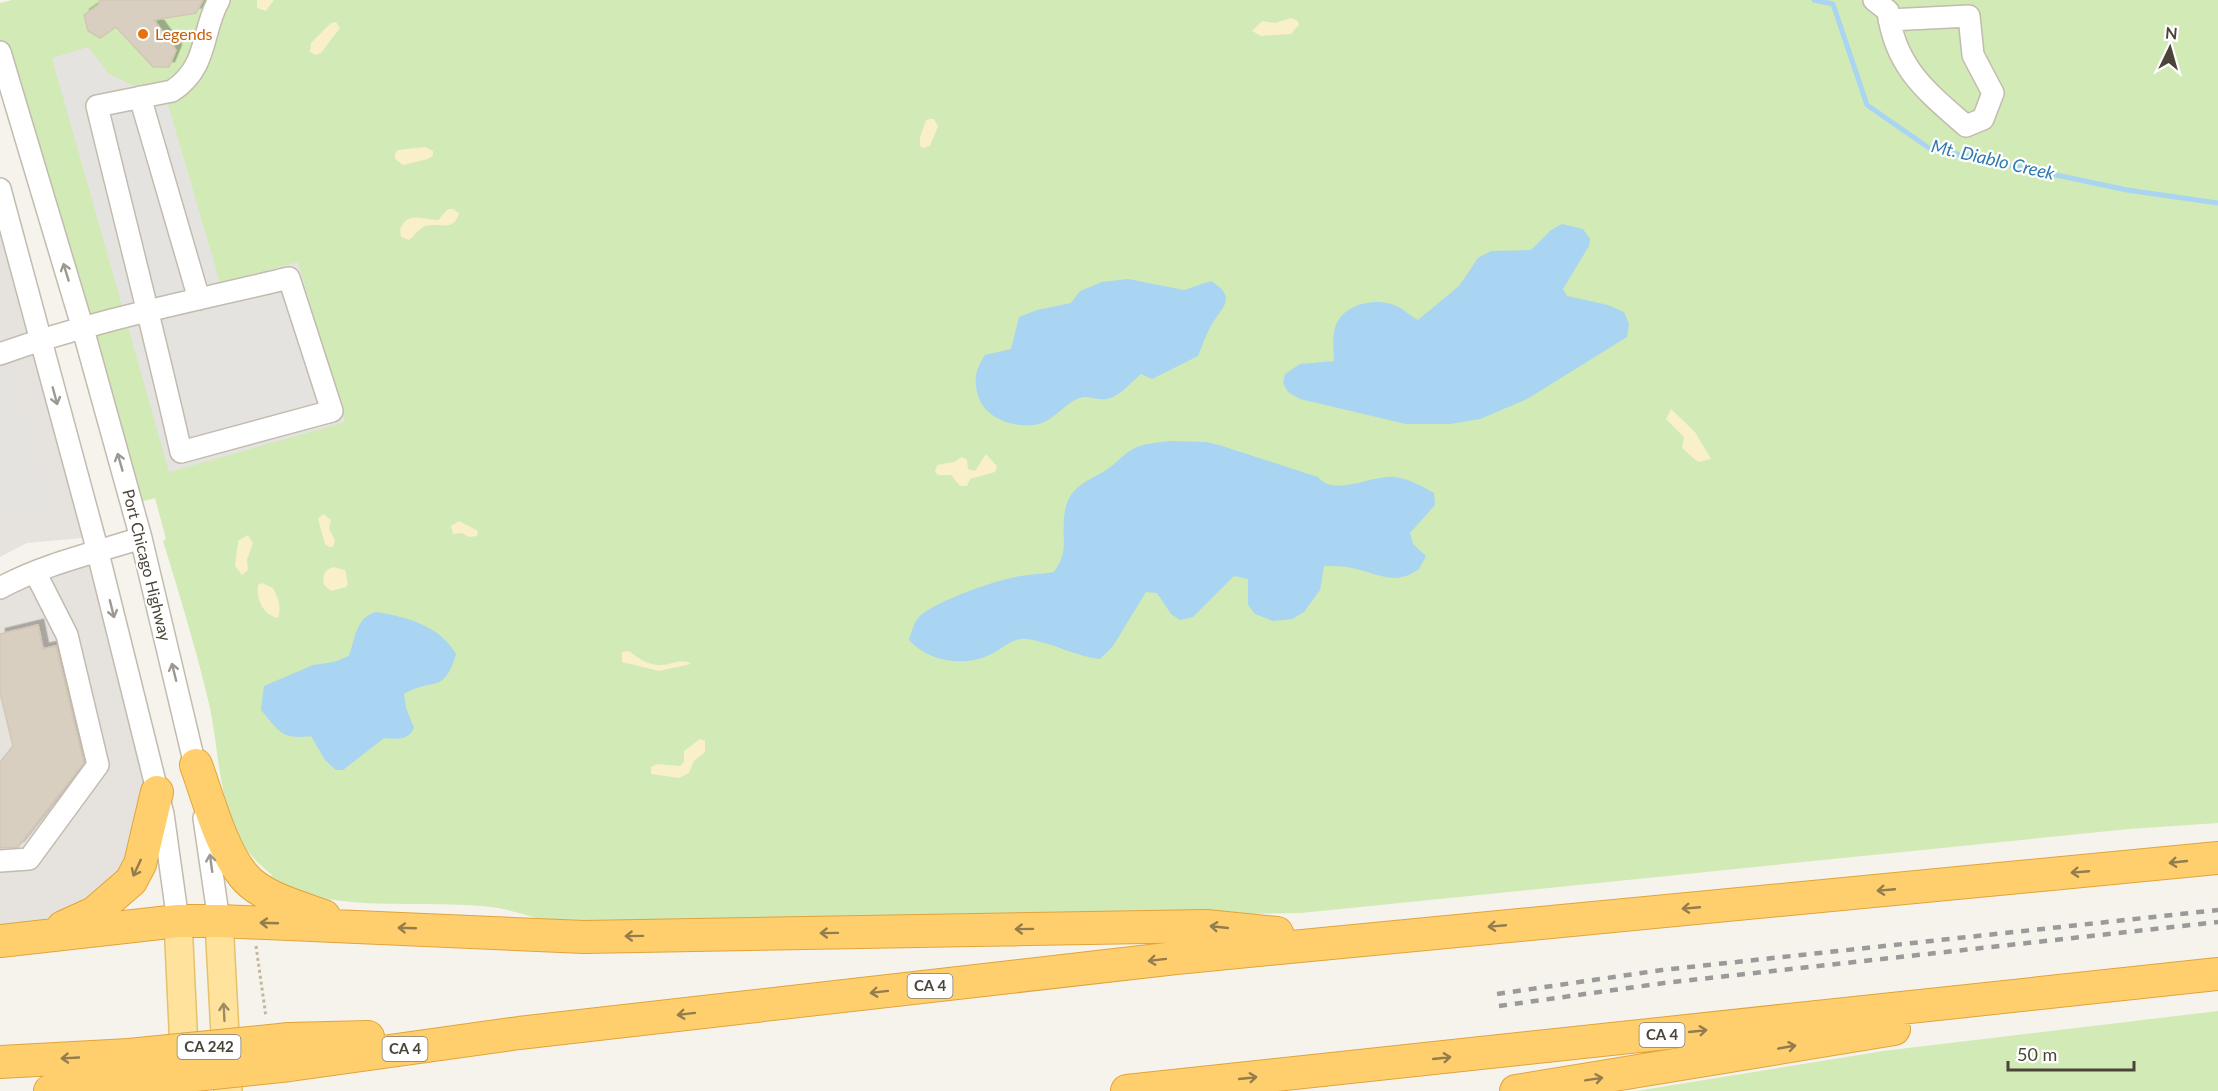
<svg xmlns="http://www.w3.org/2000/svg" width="2218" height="1091" font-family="Lato,sans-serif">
  <defs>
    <filter id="shadow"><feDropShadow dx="5.5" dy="-5.5" stdDeviation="0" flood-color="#0004"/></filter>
  </defs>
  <rect width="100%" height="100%" fill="#f6f3ec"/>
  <!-- industrial -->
  <path fill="#e6e2dd" d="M0 189 94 537 27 543 0 557Z
    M97 552 157 792 146 843 94 913 0 940V588Z"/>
  <!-- green -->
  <path fill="#d2eab5" d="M12 0H2218V823L2129 829 1301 913 563 925C539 920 515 910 491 907 422 899 329 915 269 879L272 875C255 861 244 849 235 829 219 792 218 748 210 708 197 652 180 596 163 541L166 539 155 498 132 504 0 52V3Z
    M2218 1011V1091H1636L1883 1051Z"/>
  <!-- sand -->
  <path fill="#f9efc9" d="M257 0H274L266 11 257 8Z
    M1291 18 1298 21 1299 25 1291 34 1261 36 1252 31 1262 21 1275 23Z
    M336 22 340 28 321 53 316 55 310 52 311 43 331 23Z
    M930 119H934L938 126 930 146 923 148 920 146V137L926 120Z
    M425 147 433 151V156L428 159 403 165 395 159V154L398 150Z
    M448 209H453L459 213C454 233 438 222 425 226 420 228 414 236 409 240L401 237 400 230C407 210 424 220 438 220Z
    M1671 409 1695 432 1711 459 1698 462 1682 448 1684 437 1666 419Z
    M986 454 997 466 995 472 970 479 967 486H960L951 475H938L935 472 937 465 954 462 962 457 967 460 968 469 975 471Z
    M323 514 331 520 329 529 335 540 333 547H329L325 544 318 519Z
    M459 521 478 531 477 536 469 537 462 533 453 534 451 526Z
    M248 535 253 543 247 560 248 570 242 575 235 566 238 541Z
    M333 567 345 570 348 584 346 587 331 591 324 585C322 576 324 570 333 567Z
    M262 583 273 588C278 598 282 606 278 618 263 615 256 599 258 585Z
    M629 651C638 658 646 664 659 665 670 666 682 657 691 664L659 671 622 662V652Z
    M700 739 705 741V752L694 761 689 773 679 778 651 774V767L657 764 680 766 684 762V751Z"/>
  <!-- parking -->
  <path fill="#e5e3e0" d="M88 47 109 74 132 85 163 87 220 283 298 262 345 422 169 472 52 58Z
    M6 368 48 511 33 515 12 513 0 516V370Z"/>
  <!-- water -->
  <path fill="#a9d4f2" d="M1562 224 1583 229 1590 239 1589 246 1563 289 1567 296 1608 305 1624 312 1629 324 1627 337 1527 399 1480 419 1450 424H1406L1300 399 1288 392 1283 383 1285 374 1300 364 1334 361C1334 351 1332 338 1335 328 1341 305 1374 297 1394 305 1403 308 1410 316 1418 320L1459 286 1478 258 1491 251 1531 250 1551 230Z
    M1128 279 1184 290 1211 281C1238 298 1222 307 1212 324 1206 334 1202 346 1198 356L1152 379 1141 374C1129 384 1116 402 1099 399 1089 398 1086 395 1077 399 1064 405 1055 418 1042 423 1021 430 987 421 979 398 973 381 975 370 985 355L1011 349 1019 317 1037 310 1071 303 1080 291 1102 282Z
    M1169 441 1206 442 1219 445 1318 477C1334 498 1373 474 1395 477 1409 479 1422 486 1434 493L1435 505 1410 533 1413 544 1426 556 1419 569C1394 587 1378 573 1352 568 1343 566 1333 566 1324 566L1320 590 1304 612 1292 619 1273 621 1255 614 1248 605V579L1234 576 1193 617 1180 620 1171 614 1157 593 1146 592 1113 646 1100 659C1075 656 1053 643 1028 639 1015 637 1005 646 995 652 968 668 930 663 909 640 912 631 914 621 921 615 939 600 998 579 1021 576 1033 574 1043 574 1054 572 1069 550 1062 542 1064 519 1066 489 1082 484 1103 472 1114 466 1122 455 1133 449 1144 443 1157 443 1169 441Z
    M376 612C407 617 440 626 456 654 444 695 433 677 404 694L406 708 414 728C407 741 398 739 384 738L343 770H336L325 760 311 736C281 740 279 731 261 710L264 686 313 665 334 662 349 656C355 639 356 617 376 612Z"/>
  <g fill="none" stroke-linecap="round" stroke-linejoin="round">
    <!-- stream -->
    <path stroke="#a9d4f2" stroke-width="5" d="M1814 0 1833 4 1867 105 1929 148 2127 190 2218 203"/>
  </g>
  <!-- building -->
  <path fill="#d8cfc1" stroke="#d3c7b4" stroke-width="1.5" filter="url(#shadow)" d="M100 0H203L196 13 154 20 176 50 169 67H153L116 27 100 38 88 31 84 15 98 5Z
    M38 625 43 649 56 646 84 763 18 847 0 848V762L13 746 0 693V634Z"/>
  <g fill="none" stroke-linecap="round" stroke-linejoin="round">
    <!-- minor casing -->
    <g stroke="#c2bbae" stroke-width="24">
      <path id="minor" d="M1874 0 1888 11C1895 67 1926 91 1966 126L1983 119 1993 93 1973 55 1969 16 1889 20
        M0 52 83 329 141 538 198 778
        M140 97 199 299
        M0 189 94 537 163 814 178 921
        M0 354C94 320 193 301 289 278L332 411 181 452C155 337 125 222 97 106L172 91C209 67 201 31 219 0
        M0 588C44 564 94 553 141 538
        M204 818 219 921
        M0 861 29 859 98 765 67 635 35 572"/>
    </g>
    <!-- major casing -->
    <g stroke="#e6c16a" stroke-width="30">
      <path id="major" d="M178 921 185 1070
        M219 921 228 1091"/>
    </g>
    <!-- highway casing -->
    <g stroke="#e0a43c" stroke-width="34">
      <path id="highway" d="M196 765C208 798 221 848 243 875 260 897 299 907 324 916
        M63 927 94 913 131 881 140 864 157 792
        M0 941 178 921H219L584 937 1206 926 1277 933
        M289 1039 368 1037
        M0 1062 129 1055
        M290 1065 519 1033 1176 958 2218 858
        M50 1091 129 1082
        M1127 1091 2218 974
        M1516 1091 1894 1029"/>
    </g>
    <!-- path -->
    <path stroke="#c4b79f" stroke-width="3" stroke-dasharray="3 3" stroke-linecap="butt" d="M256 946 266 1017"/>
    <!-- minor -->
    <use href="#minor" stroke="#fff" stroke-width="21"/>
    <!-- major -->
    <use href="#major" stroke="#ffe39c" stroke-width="27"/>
    <!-- highway -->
    <use href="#highway" stroke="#ffcf6e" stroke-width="32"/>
    <!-- rail -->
    <path stroke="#9a9a9a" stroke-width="4.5" stroke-dasharray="8 8" stroke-linecap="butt" d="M1497 994 1662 970 2218 910
      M1499 1006 1664 983 2218 922"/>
    <!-- highway-bridge casing -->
    <g stroke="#e0a43c" stroke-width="34" stroke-linecap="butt">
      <path id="highway-bridge" d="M129 1055 289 1039
        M129 1082 290 1065"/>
    </g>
    <!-- highway-bridge -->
    <use href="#highway-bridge" stroke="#ffcf6e" stroke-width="32"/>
  </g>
  <!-- one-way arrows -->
  <defs><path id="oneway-shaft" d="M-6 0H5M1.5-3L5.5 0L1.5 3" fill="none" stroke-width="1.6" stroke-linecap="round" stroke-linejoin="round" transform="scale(1.5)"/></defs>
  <g stroke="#9c9892">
    <use href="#oneway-shaft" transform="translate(66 272) rotate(-107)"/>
    <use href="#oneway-shaft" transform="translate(55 396) rotate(75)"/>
    <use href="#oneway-shaft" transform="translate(120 462) rotate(-106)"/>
    <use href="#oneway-shaft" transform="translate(112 609) rotate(76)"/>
    <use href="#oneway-shaft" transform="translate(174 672) rotate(-104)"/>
    <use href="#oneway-shaft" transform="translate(211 863) rotate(-98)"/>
  </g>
  <g stroke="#937c4e">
    <use href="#oneway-shaft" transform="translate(2178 862) rotate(174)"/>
    <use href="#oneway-shaft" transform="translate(137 868) rotate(115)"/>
    <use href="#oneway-shaft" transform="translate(2080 872) rotate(175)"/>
    <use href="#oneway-shaft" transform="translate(1886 890) rotate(175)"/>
    <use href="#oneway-shaft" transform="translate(1691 908) rotate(175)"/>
    <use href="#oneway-shaft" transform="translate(269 923) rotate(-178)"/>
    <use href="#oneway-shaft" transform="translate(1497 926) rotate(175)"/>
    <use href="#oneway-shaft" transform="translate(1219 927) rotate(-174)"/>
    <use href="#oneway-shaft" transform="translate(407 928) rotate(-178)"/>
    <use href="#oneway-shaft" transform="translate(1024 929) rotate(179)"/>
    <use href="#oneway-shaft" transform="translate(829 933) rotate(179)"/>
    <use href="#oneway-shaft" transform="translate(634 936) rotate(179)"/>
    <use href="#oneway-shaft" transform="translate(1157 960) rotate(173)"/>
    <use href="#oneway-shaft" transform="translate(879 992) rotate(173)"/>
    <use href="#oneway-shaft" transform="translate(686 1014) rotate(173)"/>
    <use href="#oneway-shaft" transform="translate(1698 1031) rotate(-6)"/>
    <use href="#oneway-shaft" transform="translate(1787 1047) rotate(-10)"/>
    <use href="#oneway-shaft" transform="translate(70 1058) rotate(177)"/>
    <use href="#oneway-shaft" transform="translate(1442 1058) rotate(-6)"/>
    <use href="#oneway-shaft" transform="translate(1248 1078) rotate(-6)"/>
    <use href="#oneway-shaft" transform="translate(1594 1079) rotate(-9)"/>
  </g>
  <use stroke="#9c8c66" href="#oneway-shaft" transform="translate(224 1012) rotate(-93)"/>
  <!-- markers -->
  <circle fill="#e8710a" stroke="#fff" stroke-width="2" cx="143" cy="34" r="6"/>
  <g text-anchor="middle" stroke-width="4.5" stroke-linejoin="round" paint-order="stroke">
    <!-- shield labels -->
    <g fill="#fff" stroke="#817c74" stroke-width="1.5">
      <rect x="907.5" y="974" width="45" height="24" rx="4.5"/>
      <rect x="1639.5" y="1023" width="45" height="24" rx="4.5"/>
      <rect x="177.5" y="1035" width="63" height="24" rx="4.5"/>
      <rect x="382.5" y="1037" width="45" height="24" rx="4.5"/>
    </g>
    <g font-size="15" font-weight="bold" fill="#4b4439">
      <text x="930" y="991">CA 4</text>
      <text x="1662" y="1040">CA 4</text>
      <text x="209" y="1052">CA 242</text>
      <text x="405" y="1054">CA 4</text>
    </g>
    <!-- food labels -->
    <g font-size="16" fill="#c56008" stroke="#fff" text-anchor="start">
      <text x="155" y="40">Legends</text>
    </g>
    <!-- street labels -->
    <g font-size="16" fill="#4b4439" stroke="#fff">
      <text transform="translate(147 565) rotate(76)" y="6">Port Chicago Highway</text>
    </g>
    <!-- water labels -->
    <g font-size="18" font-style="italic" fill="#2e7ab2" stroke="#fff">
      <text transform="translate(1993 160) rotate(13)" y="6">Mt. Diablo Creek</text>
    </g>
  </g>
  <!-- north arrow -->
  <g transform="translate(2170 48) rotate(5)" stroke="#ffffff" stroke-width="4.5" paint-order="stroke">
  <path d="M0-4.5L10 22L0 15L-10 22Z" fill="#4b4439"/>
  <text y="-9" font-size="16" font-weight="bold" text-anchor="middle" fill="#4b4439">N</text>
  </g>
  <!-- scale -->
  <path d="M2008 1061v9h126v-9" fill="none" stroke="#4b4439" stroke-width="3"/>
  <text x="2017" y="1061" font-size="18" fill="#4b4439" stroke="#ffffff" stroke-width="4.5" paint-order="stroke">50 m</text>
</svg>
